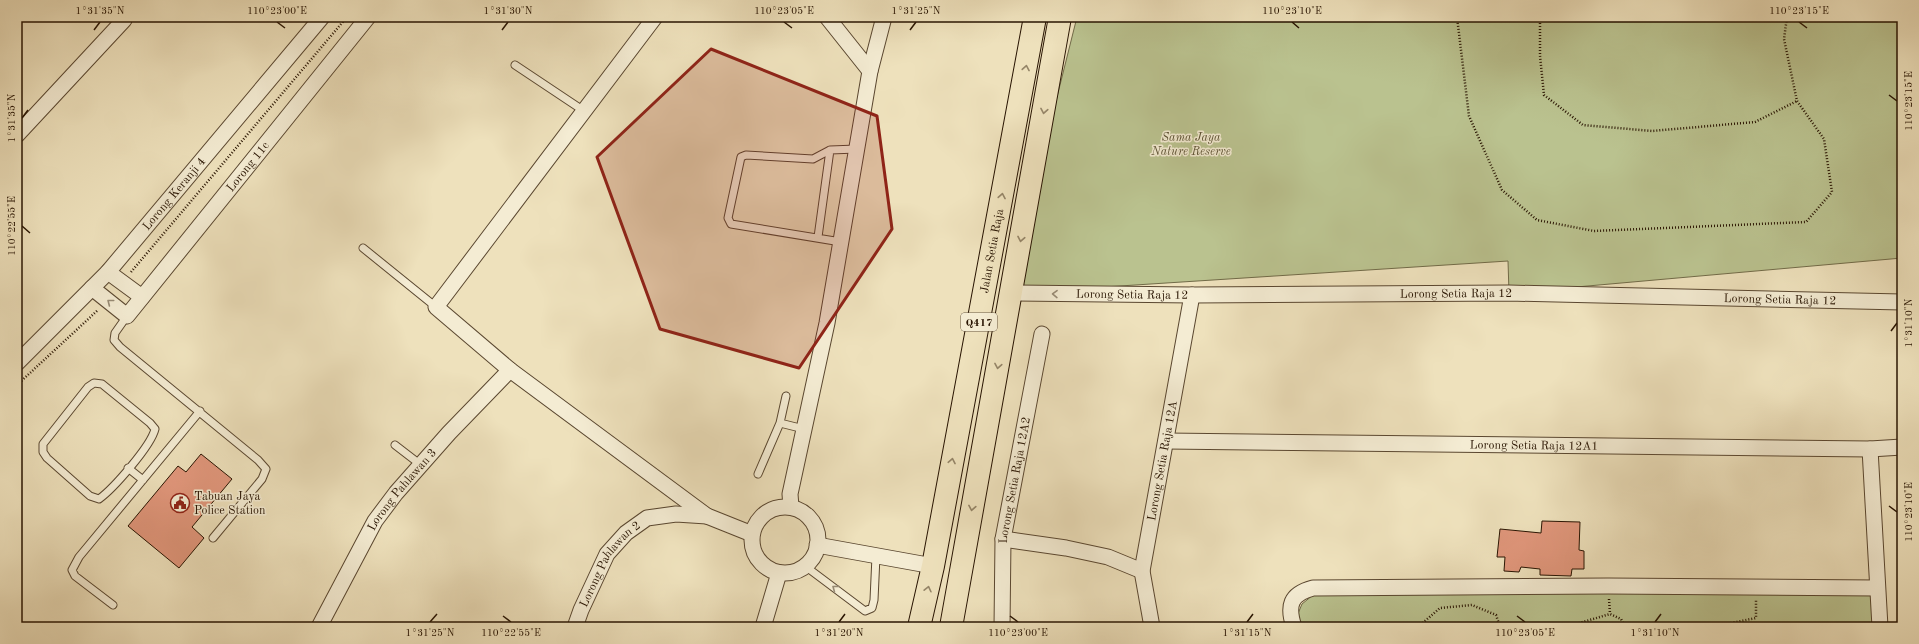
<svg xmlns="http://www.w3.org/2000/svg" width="1919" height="644" font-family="'Old Standard TT',serif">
  <rect width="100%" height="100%" fill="#eee1bc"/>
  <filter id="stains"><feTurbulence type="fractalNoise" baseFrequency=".005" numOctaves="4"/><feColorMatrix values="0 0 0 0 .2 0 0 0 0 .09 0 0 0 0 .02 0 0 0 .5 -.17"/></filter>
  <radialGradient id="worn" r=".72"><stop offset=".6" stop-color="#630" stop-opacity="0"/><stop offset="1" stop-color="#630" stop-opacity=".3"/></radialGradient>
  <!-- green -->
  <path fill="#bac28f" stroke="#716b48" d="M1077 17H1902V258L1509 293 1508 261 1011 293 1022 237Z
    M1760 591 1871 595 1873 627H1302L1297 616 1302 604 1313 595Z"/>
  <!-- building -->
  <path fill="#e1977c" stroke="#281402" d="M201 454 232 479 192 527 204 538 179 568 128 526 178 466 186 472Z
    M1542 521 1580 522 1579 550 1584 551V569H1572L1571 576 1540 575V569L1521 567 1519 572 1504 571 1505 557H1497L1500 529 1541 533Z"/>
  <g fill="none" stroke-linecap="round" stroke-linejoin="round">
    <!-- service casing -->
    <g stroke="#5a4730" stroke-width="9">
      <path id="service" d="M515 65 584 111
        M818 237 830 150
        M841 242 731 224 728 218 741 157 746 155 813 159 830 150 857 149
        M363 248 436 307
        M127 316 115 333 114 340 120 347 258 460 266 469 262 479 213 538
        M94 383 102 384 150 423 155 429C151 446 113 489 99 499L90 496 47 458 43 452V444L88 387Z
        M780 423 804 429
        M395 445 421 465
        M128 468 143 480
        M758 474 780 423 786 396
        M805 566 865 611 872 608 874 600 876 556
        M113 605 75 576 72 570 79 557 200 411"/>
    </g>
    <!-- minor casing -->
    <g stroke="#5a4730" stroke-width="17">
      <g id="minor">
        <path d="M655 17 436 307 510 370 707 516 752 534"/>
        <path d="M827 17 870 71"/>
        <path d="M17 135 124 20"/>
        <path d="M108 272 142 297"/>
        <path id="s1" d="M92 288 127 316 368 17"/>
        <path id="s2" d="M1011 293 1192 295 1509 293 1902 302"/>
        <path id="s3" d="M17 363 108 272 322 17"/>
        <path id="s4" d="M1166 441 1870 449 1902 447"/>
        <path d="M1870 449 1880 627"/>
        <path d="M791 507 790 494 827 323 870 71 884 17"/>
        <circle cx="785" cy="540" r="33"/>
        <path d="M1003 539 1066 548 1108 557 1142 571"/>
        <path d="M817 545 933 566"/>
        <path id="s5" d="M319 627 375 521 396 493 449 433 510 370"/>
        <path id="s6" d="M575 627 581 610 607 554 626 533 647 518 676 514 707 516"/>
        <path d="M763 627 779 573"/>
        <path id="s7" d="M1002 627 1003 539 1042 334"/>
        <path id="s8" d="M1152 627 1142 571 1192 295"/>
        <path d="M1294 627C1287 606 1290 594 1313 588L1608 586 1877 588"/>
      </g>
    </g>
    <!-- trunk casing -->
    <g stroke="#281402" stroke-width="24">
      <g id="trunk">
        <path id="s9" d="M919 627 933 566 1035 17"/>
        <path d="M951 627 1060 17"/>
      </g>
    </g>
    <!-- path -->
    <path stroke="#281402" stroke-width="2.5" stroke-dasharray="1 2" stroke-linecap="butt" d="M1457 17 1469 116 1502 190 1537 220 1594 231 1806 222 1832 192 1824 139 1797 101 1784 39 1787 17
      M1540 17V56L1544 95 1583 125 1652 131 1755 122 1797 101
      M131 272 347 17
      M17 385 98 310
      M1609 599 1610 614
      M1418 627 1440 608 1472 605 1496 615 1500 627
      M1540 627 1576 624 1610 614 1621 619 1625 627
      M1723 627 1726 624 1756 618V600"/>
    <!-- service -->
    <use href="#service" stroke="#f4ecd3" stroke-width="7"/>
    <!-- minor -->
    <use href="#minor" stroke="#f4ecd3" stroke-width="15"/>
    <!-- trunk -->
    <use href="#trunk" stroke="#eee1bc" stroke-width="22"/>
  </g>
  <!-- one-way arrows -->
  <defs><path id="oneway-chevron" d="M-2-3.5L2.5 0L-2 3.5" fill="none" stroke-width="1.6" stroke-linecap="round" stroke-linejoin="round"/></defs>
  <g stroke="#958568">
    <use href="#oneway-chevron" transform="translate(1026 68) rotate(-80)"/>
    <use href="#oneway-chevron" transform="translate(1044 111) rotate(100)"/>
    <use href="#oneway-chevron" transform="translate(1002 196) rotate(-80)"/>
    <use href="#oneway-chevron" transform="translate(1021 239) rotate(101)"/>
    <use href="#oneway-chevron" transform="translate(998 366) rotate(100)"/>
    <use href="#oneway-chevron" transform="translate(952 461) rotate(-79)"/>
    <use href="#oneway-chevron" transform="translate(972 508) rotate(100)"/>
    <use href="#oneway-chevron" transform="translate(928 589) rotate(-77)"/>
  </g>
  <g stroke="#988b75">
    <use href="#oneway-chevron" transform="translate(1055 294) rotate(-179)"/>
    <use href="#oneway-chevron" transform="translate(110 302) rotate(-142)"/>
    <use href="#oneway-chevron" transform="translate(835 588) rotate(-143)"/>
  </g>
  <!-- marked area -->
  <path fill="#8f2418" fill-opacity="0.2" stroke="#8f2418" stroke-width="3" stroke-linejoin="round" d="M711 49 877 116 892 229 799 368 660 329 597 157Z"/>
  <!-- ticks -->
  <path fill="none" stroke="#281402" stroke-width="1.5" d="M277 22 285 28M784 22 792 28M1292 22 1299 28M1799 22 1807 28M94 30 100 22M502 30 508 22M910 30 916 22M1889 95 1897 101M22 118 28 110M22 226 30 233M1891 331 1897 323M1889 506 1897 512M503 616 511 622M1010 616 1018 622M1517 616 1525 622M430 622 437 614M839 622 845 614M1247 622 1253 614M1655 622 1661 614"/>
  <!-- icons -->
  <defs>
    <g id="civic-ring" transform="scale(1)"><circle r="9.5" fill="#f4ecd3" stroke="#8f2418" stroke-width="1.5"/><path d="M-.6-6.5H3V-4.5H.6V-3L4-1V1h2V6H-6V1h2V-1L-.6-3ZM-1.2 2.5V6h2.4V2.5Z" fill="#8f2418"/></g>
  </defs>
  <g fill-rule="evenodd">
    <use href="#civic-ring" x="180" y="503"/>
  </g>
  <g text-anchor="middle" stroke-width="3" stroke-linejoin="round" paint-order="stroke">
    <!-- shield labels -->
    <rect fill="#f4ecd3" stroke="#655541" stroke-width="1" x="961" y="313" width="36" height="18" rx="3"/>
    <g font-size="11" font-weight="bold" fill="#281402">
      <text x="979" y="326">Q417</text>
    </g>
    <!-- park labels -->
    <g font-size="12" font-style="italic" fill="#5b5133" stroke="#f4ecd3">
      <text x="1191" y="141">Sama Jaya<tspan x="1191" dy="14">Nature Reserve</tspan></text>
    </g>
    <!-- street labels -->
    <g font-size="12" fill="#281402" stroke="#f4ecd3">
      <text dy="4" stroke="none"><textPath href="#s1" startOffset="237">Lorong 11c</textPath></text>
      <text dy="4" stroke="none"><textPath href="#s3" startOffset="231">Lorong Keranji 4</textPath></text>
      <text dy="4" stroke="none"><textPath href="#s9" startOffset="383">Jalan Setia Raja</textPath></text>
      <text dy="4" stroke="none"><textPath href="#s2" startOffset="445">Lorong Setia Raja 12</textPath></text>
      <text dy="4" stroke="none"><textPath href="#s2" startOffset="121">Lorong Setia Raja 12</textPath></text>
      <text dy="4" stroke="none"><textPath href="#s2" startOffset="769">Lorong Setia Raja 12</textPath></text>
      <text dy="4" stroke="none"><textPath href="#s4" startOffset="368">Lorong Setia Raja 12A1</textPath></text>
      <text dy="4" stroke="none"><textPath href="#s8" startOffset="169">Lorong Setia Raja 12A</textPath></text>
      <text dy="4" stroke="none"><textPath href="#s7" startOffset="148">Lorong Setia Raja 12A2</textPath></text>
      <text dy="4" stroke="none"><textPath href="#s5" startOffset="161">Lorong Pahlawan 3</textPath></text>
      <text dy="4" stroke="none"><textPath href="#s6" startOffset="73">Lorong Pahlawan 2</textPath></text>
    </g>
    <!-- poi labels -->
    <g font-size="12" fill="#281402" stroke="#f4ecd3" text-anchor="start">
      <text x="194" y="500">Tabuan Jaya<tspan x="194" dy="14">Police Station</tspan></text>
    </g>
  </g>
  <!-- margin -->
  <rect width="1919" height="644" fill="none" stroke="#eee1bc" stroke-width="44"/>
  <rect x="22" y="22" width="1875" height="600" fill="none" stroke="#281402" stroke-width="1.5"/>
  <g font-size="10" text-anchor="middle" fill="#281402">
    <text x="100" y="14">1°31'35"N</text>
    <text x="277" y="14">110°23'00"E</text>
    <text x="508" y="14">1°31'30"N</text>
    <text x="784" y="14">110°23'05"E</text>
    <text x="916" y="14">1°31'25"N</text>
    <text x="1292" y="14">110°23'10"E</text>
    <text x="1799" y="14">110°23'15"E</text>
    <text transform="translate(1908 101) rotate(-90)" y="4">110°23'15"E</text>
    <text transform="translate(11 118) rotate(-90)" y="4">1°31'35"N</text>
    <text transform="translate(11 226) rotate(-90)" y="4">110°22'55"E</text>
    <text transform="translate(1908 323) rotate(-90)" y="4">1°31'10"N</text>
    <text transform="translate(1908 512) rotate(-90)" y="4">110°23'10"E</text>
    <text x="430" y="636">1°31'25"N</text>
    <text x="511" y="636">110°22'55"E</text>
    <text x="839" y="636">1°31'20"N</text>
    <text x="1018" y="636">110°23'00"E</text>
    <text x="1247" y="636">1°31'15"N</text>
    <text x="1525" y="636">110°23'05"E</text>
    <text x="1655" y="636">1°31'10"N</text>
  </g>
  <rect width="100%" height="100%" filter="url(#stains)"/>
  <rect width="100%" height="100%" fill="url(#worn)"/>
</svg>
